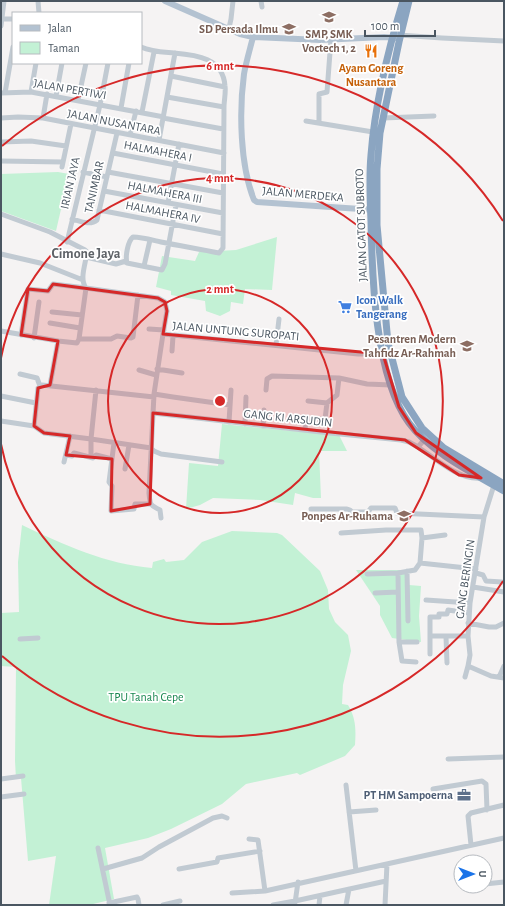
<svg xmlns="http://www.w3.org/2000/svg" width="505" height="906" font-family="'Alegreya Sans',sans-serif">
  <rect width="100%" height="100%" fill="#f5f3f3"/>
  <!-- green -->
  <path fill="#c3f1d5" d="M58 172 69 174 56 231 1 211V174Z
    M277 237 272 290 245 289 243 304 231 302 230 311 220 316 206 311 205 301 171 295V291L156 287 162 256 195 261 199 252 236 250Z
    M222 424 292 431 338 433 347 451H319L321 498H313L295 493 293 505 260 500 213 498 200 505 186 509 189 463 218 466Z
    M22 525C64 545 106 564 152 568L153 562 164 559 166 562 184 560 202 542 232 531 277 533 282 535 320 571 328 590 329 609 335 622 348 635 351 651 343 685 342 704 348 705C356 718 356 730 355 745L345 756 300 775 297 773 246 784 222 804 171 829 148 838 105 848 114 899 89 905H49L56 856 28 861 21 778 16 779 15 761 16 667 1 666V613L19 612 18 562Z
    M356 570H408L409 585 421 586 419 616 421 642 392 638 380 615V606Z"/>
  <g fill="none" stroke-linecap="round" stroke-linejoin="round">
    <!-- minor -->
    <path stroke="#c1cad2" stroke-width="5" d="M38 1 39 13
      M261 1 262 7
      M2 19H13
      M1 26 4 1
      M229 28 231 19 233 1
      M399 35 442 38 504 41
      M141 47C152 52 163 52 174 53 197 55 223 58 225 86 226 93 224 100 224 107L223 248 219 253C200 249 180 246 161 242 152 240 142 237 133 237 128 241 125 256 127 263L162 270 165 264 176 205
      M171 76 225 87
      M31 92 36 63
      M1 93 31 92 164 117
      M5 93 13 47
      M56 96 62 63
      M167 97 224 107
      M78 100 86 63
      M121 108 129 63
      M142 112 154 52
      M1 118 18 117 43 118 224 153
      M43 118 47 94
      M163 118 223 129
      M383 118 434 116
      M306 121 373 132
      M319 123V94L327 92 331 39
      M130 135 136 111
      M159 140 175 53
      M1 142 31 141 66 146
      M113 153 223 174
      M1 161 63 162
      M62 167 71 124
      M83 172 107 177
      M108 172 223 193
      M104 191 223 213
      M168 203 179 144
      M99 210 223 234
      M1 214 50 232 85 250 87 252C86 263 79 279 86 288L158 298 165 302 167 311 163 334 358 354H383
      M72 219C80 221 90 226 97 220L117 133
      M67 242 100 105 108 63
      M1 254 40 263 83 280
      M86 257 116 264 126 261
      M144 266 150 240
      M52 312 82 315
      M50 323 80 328
      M149 329 164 330
      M1 331 58 341
      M21 335 28 289 48 291 53 284 86 288 79 339
      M34 338 39 302
      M79 339H111L117 336 131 338 133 337 138 295
      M276 345 279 319
      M172 351 173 336
      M157 369 182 373
      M139 370 156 375
      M20 374 37 378 40 386
      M50 385 58 341 77 343 79 339
      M266 390 267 379 272 376 339 378 367 384 391 385
      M154 394 173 397 230 405
      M1 396 36 403
      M308 401 327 403
      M153 413 330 433 401 440 409 442 418 447
      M1 421 34 426 44 433 91 439 151 448
      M229 422 231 390
      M245 424 246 397
      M34 426 38 388 42 385 154 397
      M263 426 264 410
      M305 430 306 419H325L327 403 337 395 339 378
      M424 440 418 447C436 459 460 481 481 478
      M114 443 109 482 112 486 111 511 134 509 135 504H150
      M151 448 154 451 161 454 222 462
      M66 455 72 456 74 453 93 458 96 455 112 459
      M91 457V439L96 390
      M64 462 70 436
      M125 469 129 445
      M311 509H347L350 510 352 512H368L371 508H395L397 513 484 517
      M161 518 160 510C150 505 150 505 149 493L154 394 163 334
      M341 533 386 530H421L422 538 420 563
      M422 538 445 535
      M407 571 408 621
      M476 573 483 575 486 581 502 582
      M367 574 398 573
      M473 587 504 592
      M375 593 398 592
      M426 600 470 603
      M468 623 489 627H496L504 623
      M430 636H468
      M446 637 447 663
      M20 639 38 638
      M399 642H417
      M430 654V617H439V614H447L448 610 469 613
      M416 662 402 661 399 642 398 573 415 570 420 563 476 569
      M468 666 491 676 504 678
      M465 677 468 666 470 655 468 636 470 603 484 517 494 485
      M499 677 504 666
      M448 759 504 757
      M1 779 23 776
      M346 785 356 871
      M433 789 482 781 486 784 487 810
      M1 797 24 794
      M349 812 376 810
      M249 839 258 840 265 891
      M471 845 468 816 471 813 504 805
      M98 848 110 905
      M103 869 142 858 159 847 213 818 222 816 227 818
      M179 869 217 862 218 858 260 851
      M485 884 504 882
      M232 893 265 891 504 838
      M109 903 137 897 138 899 139 905
      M295 903 298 882
      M163 905 180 901
      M273 905 295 901 386 881
      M319 905 320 896
      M346 905 349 889
      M385 905 387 864"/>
    <!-- major -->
    <path stroke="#b3c2d1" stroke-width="6" d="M165 1 240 34 253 37 320 40 384 37 396 38
      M253 37C250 49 246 62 244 74 239 111 240 165 254 200L257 202 375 210"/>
    <!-- highway -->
    <path stroke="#8ba5c1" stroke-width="7" d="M403 1C388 50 375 103 371 155 369 176 370 199 371 221 372 277 375 377 409 423 430 452 473 473 504 491
      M409 1 399 42 380 133 377 169V225L388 343 402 397 422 428 444 448 504 484"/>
  </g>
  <!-- marked area -->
  <path fill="#d62828" fill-opacity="0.2" stroke="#d62828" stroke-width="3" stroke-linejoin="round" d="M53 284 158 298 165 302 167 311 163 334 383 354 399 407 416 433 481 478 459 475 405 440 153 413 150 504 111 511 112 459 66 455 70 436 44 433 34 426 38 388 50 385 58 341 21 335 28 289 48 291Z"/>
  <!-- distance rings -->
  <g fill="none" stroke="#d62828" stroke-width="2">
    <circle cx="220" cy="401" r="112"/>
    <path d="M1 358A223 223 0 1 1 1 444"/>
    <path d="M503 581A335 335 0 0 1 2 656M2 146A335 335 0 0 1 503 221"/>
  </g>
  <!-- icons -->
  <defs>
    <g id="school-bare" transform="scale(1.08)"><path d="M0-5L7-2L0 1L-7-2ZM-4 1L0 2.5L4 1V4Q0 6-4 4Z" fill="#8d6e63" stroke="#fff" stroke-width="2.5" paint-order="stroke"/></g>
    <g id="restaurant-bare" transform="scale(1.08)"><path d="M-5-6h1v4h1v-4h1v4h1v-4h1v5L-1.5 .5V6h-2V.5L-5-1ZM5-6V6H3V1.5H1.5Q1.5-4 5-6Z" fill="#e8710a" stroke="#fff" stroke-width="2.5" paint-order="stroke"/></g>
    <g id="supermarket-bare" transform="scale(1.08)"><path d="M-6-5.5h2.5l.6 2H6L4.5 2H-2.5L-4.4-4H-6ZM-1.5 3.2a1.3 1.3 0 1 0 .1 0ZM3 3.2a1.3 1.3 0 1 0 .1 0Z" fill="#3f7fe0" stroke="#fff" stroke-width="2.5" paint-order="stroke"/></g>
    <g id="university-bare" transform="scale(1.08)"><path d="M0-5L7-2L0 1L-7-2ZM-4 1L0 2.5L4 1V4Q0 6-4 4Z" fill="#8d6e63" stroke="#fff" stroke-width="2.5" paint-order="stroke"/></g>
    <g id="office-bare" transform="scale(1.08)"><path d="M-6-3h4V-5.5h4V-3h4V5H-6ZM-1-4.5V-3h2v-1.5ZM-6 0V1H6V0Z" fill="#5c6f8a" stroke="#fff" stroke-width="2.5" paint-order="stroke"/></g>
  </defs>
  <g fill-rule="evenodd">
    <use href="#school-bare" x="329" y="17"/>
    <use href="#school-bare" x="289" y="29"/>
    <use href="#restaurant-bare" x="371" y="51"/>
    <use href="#supermarket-bare" x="345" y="307"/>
    <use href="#university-bare" x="467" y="346"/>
    <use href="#school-bare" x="404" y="516"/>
    <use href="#office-bare" x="464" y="795"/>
  </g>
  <g text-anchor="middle" stroke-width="3.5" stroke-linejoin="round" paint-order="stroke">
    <!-- education labels -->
    <g font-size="12" font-weight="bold" fill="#785e54" stroke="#fff" text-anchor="end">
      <text x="278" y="33">SD Persada Ilmu</text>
      <text x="329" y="38" text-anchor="middle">SMP, SMK<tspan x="329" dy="14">Voctech 1, 2</tspan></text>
      <text x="456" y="343">Pesantren Modern<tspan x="456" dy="14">Tahfidz Ar-Rahmah</tspan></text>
      <text x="393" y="520">Ponpes Ar-Ruhama</text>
    </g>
    <!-- food labels -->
    <g font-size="12" font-weight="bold" fill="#c56008" stroke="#fff">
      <text x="371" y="72">Ayam Goreng<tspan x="371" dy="14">Nusantara</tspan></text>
    </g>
    <!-- street labels -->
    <g font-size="12" fill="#4a5661" stroke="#fff">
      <text transform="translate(70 89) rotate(10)" y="4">JALAN PERTIWI</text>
      <text transform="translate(114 122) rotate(11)" y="4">JALAN NUSANTARA</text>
      <text transform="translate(158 151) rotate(11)" y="4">HALMAHERA I</text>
      <text transform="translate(70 183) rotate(-77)" y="4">IRIAN JAYA</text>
      <text transform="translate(94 187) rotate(-77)" y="4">TANIMBAR</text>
      <text transform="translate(165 192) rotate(11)" y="4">HALMAHERA III</text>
      <text transform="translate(303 194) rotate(5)" y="4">JALAN MERDEKA</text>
      <text transform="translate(163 212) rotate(11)" y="4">HALMAHERA IV</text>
      <text transform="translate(361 225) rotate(-92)" y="4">JALAN GATOT SUBROTO</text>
      <text transform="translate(236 331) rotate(5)" y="4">JALAN UNTUNG SUROPATI</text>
      <text transform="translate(288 418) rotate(6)" y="4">GANG KI ARSUDIN</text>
      <text transform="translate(465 579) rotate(-82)" y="4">GANG BERINGIN</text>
    </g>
    <!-- shop labels -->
    <g font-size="12" font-weight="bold" fill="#366cbe" stroke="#fff" text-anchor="start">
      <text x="356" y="304">Icon Walk<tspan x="356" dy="14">Tangerang</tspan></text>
    </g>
    <!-- park labels -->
    <g font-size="12" fill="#17864f" stroke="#fff">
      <text x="146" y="701">TPU Tanah Cepe</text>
    </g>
    <!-- service labels -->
    <g font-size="12" font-weight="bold" fill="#4e5e75" stroke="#fff" text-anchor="end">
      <text x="453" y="799">PT HM Sampoerna</text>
    </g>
    <!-- quarter labels -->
    <g font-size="14" font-weight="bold" fill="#5f6368" stroke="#fff">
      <text x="86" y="258">Cimone Jaya</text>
    </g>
  </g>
  <circle cx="220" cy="401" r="6" fill="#d62828" stroke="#fff" stroke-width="2"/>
  <g font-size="12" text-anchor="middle" font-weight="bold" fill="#d62828" stroke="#fff" stroke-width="3.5" stroke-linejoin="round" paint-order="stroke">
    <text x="220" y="70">6 mnt</text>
    <text x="220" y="182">4 mnt</text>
    <text x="220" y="293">2 mnt</text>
  </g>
  <!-- border -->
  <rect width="505" height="906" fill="none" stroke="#4a5661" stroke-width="4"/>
  <!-- legend -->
  <rect x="12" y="12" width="130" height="52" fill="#ffffff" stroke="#b7bbc0"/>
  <rect x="20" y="25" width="20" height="6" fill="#b3c2d1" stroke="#b7bbc0"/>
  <text x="48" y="32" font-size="12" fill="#4a5661">Jalan</text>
  <rect x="20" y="42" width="20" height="12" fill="#c3f1d5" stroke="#b7bbc0"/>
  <text x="48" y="52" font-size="12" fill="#4a5661">Taman</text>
  <!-- north arrow -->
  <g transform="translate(473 874) rotate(90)"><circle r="19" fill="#ffffff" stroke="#b7bbc0"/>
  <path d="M0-3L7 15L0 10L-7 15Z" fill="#1a73e8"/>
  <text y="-6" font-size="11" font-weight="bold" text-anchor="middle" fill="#4a5661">U</text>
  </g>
  <!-- scale -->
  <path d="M365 30v6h70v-6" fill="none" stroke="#4a5661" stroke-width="2"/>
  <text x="371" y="30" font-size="12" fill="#4a5661" stroke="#ffffff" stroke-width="3" paint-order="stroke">100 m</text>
</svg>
